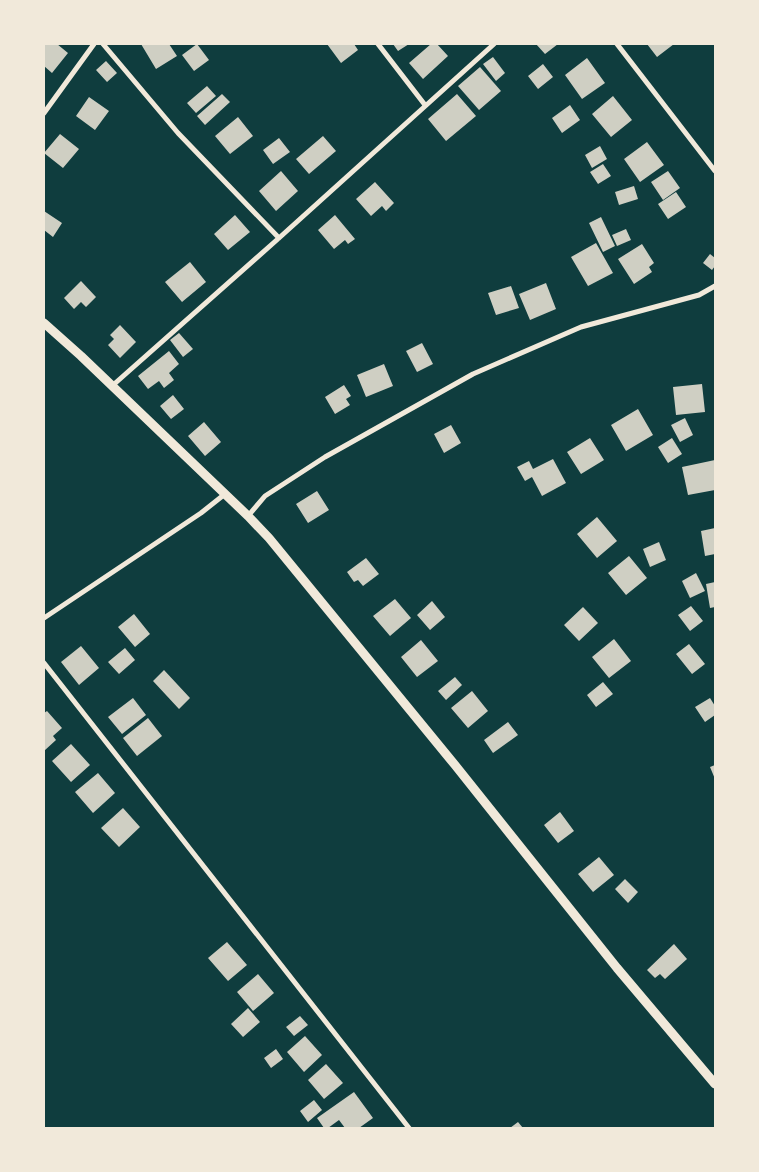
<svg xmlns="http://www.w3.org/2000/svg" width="759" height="1172" font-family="Mulish,sans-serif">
  <rect width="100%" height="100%" fill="#0f3d3e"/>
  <!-- building -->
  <path fill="#cfcfc3" d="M44 44H57L68 53 52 73 44 66Z
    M141 44H169L177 56 156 69Z
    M197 44 209 60 194 71 182 55Z
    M327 44H354L358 50 341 63Z
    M393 44H409L398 51Z
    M431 44H437L448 56 423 79 409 63Z
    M536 44H558L545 54Z
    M647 44H674L657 57Z
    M493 57 505 73 496 81 483 64Z
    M587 58 605 83 582 99 565 75Z
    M106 61 117 73 107 82 96 70Z
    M543 64 553 77 538 89 528 76Z
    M480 67 501 91 479 110 458 86Z
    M207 86 216 96 196 113 187 103Z
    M222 94 230 102 205 125 197 116Z
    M457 94 476 116 446 141 428 119Z
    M613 96 632 120 611 137 592 114Z
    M89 97 109 111 95 130 76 116Z
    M570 105 580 120 562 133 552 118Z
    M238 117 253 136 230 154 215 136Z
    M60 134 79 149 63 168 44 153Z
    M323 136 336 151 309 174 296 159Z
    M279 138 290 152 273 164 263 150Z
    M647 142 664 165 640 182 624 159Z
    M600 146 607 159 592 168 585 155Z
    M603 164 611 176 598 184 590 172Z
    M281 171 298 191 276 211 259 191Z
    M668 171 680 188 663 200 651 182Z
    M375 182 394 203 386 211 382 206 371 216 356 199Z
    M634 186 638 199 619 205 615 192Z
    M676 192 686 207 668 219 658 204Z
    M44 211 62 223 53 237 44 230Z
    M235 215 250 232 228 250 214 234Z
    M335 215 355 239 348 244 345 240 334 249 318 230Z
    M601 217 615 246 603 252 589 223Z
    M626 229 631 240 617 246 612 235Z
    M596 243 613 273 588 286 571 257Z
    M642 244 654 263 649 267 652 272 634 284 618 259Z
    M710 254 715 258V266L712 270 703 263Z
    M190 262 206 282 182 302 165 282Z
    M81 281 96 297 86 307 81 302 74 309 64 298Z
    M546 283 556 309 530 320 519 294Z
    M511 286 519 308 496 315 488 293Z
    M120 325 136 342 120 358 108 345 114 339 110 335Z
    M179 333 193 349 183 357 170 340Z
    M422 343 433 364 417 372 406 351Z
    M169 351 179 364 169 373 174 380 164 388 159 381 148 389 138 376Z
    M384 364 393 386 366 397 357 375Z
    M702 384 705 412 676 415 673 387Z
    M344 385 351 396 346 399 350 405 335 414 325 397Z
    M173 395 184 409 171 419 160 406Z
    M638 409 653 435 626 451 611 425Z
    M685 418 693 435 680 442 671 425Z
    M204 422 221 442 205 456 188 436Z
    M451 425 461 443 444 453 434 434Z
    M590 438 604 460 581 474 567 452Z
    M672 438 682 454 668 463 658 447Z
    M553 459 566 483 542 496 532 477 525 481 517 467 529 461 533 469Z
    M715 460V490L688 495 682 467Z
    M317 491 329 510 308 523 296 504Z
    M597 517 617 541 597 558 577 534Z
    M715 528V554L705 556 701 531Z
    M659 542 666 560 650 567 643 549Z
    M629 556 647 578 626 595 608 573Z
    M366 558 379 574 363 586 358 580 354 582 347 572Z
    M696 573 705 591 690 598 682 581Z
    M715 582V607L710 608 706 584Z
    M395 599 411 618 390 636 373 616Z
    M432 601 445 617 430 630 417 615Z
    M691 606 703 621 690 631 678 615Z
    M583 607 598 623 579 641 564 625Z
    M134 614 150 634 135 647 118 627Z
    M614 639 631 661 609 678 592 657Z
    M421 640 438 661 417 677 401 657Z
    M689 644 705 664 692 674 676 654Z
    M81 646 99 668 79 685 61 662Z
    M125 648 135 660 119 674 108 662Z
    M164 670 190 698 179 709 153 681Z
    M455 677 462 685 446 700 438 691Z
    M603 682 613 694 596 707 587 695Z
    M472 691 488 711 468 728 451 708Z
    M133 698 146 715 122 734 108 717Z
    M710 698 715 706V715L705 722 695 707Z
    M47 711 62 728 53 736 56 740 44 751V713Z
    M148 718 162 736 137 756 123 738Z
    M508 722 518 735 493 753 484 740Z
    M71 744 90 765 71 782 52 761Z
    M715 765V779L710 767Z
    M98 773 115 793 93 813 75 792Z
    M123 808 140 827 119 847 101 828Z
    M560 812 574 831 558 843 544 825Z
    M599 857 614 875 593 892 578 874Z
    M625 879 638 892 628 903 615 889Z
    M227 942 247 965 228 981 208 958Z
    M674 944 687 959 665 979 660 974 655 978 647 970Z
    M258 974 274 993 253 1011 237 992Z
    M248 1008 260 1022 243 1037 231 1024Z
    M300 1016 308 1025 294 1036 286 1027Z
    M305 1036 322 1055 304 1072 287 1052Z
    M276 1049 283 1059 271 1068 264 1058Z
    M326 1064 343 1083 324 1099 308 1080Z
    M354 1092 373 1118 359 1128H345L339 1120 328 1128H324L317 1118Z
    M314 1100 322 1110 308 1122 300 1111Z
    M518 1122 523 1128H510Z"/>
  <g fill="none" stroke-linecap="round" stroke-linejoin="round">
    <!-- minor -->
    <path stroke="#f1e9da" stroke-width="5" d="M103 44 178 133 279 238
      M378 44 425 105
      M617 44 715 171
      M44 113 94 44
      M112 386 279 238 494 44
      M248 516 265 496 325 457 473 374 581 327 699 295 715 286
      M44 618 201 513 225 494
      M44 663 409 1128"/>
    <!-- tertiary -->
    <path stroke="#f1e9da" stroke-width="9" d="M44 323 81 356 248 516 269 538 455 765 617 968 715 1084"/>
  </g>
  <!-- border -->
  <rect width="759" height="1172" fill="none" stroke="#f1e9da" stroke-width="90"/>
</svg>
